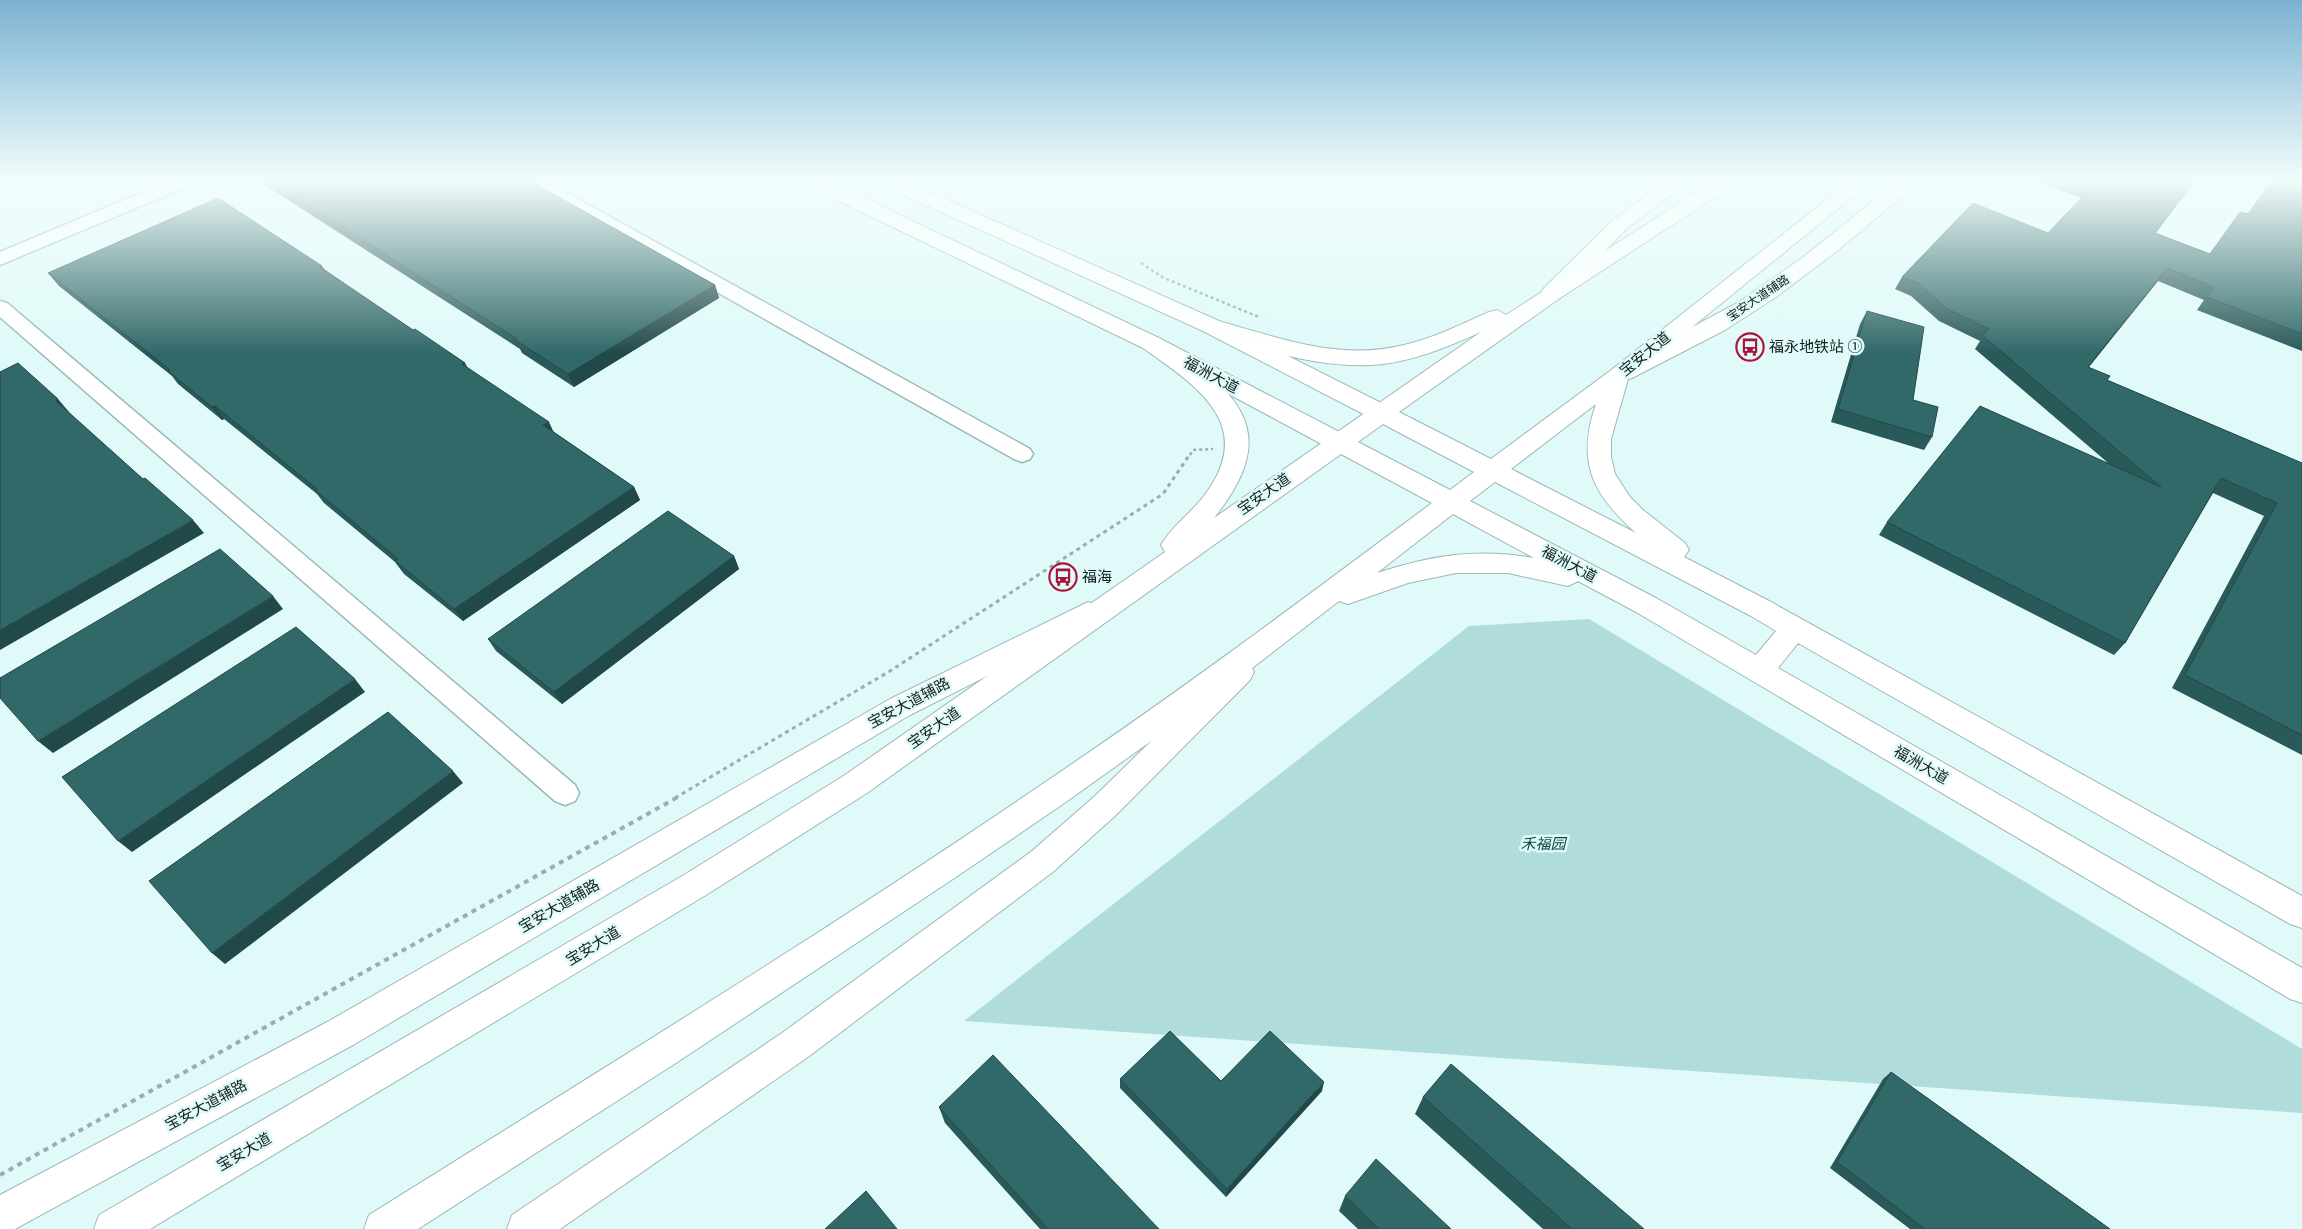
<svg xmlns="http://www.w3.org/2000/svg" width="2302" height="1229" font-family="'Zilla Slab','Noto Sans SC',serif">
  <rect width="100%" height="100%" fill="#dffaf9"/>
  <!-- green -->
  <path fill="#b0dddc" d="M1589 619 2302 1049V1113L964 1021 1469 626Z"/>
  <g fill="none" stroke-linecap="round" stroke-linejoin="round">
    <!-- street casing -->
    <g stroke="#9eb7b7" stroke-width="3">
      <path id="street" d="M167 182H191L188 186 0 265V252Z
        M525 182H547L1030 449 1033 454 1030 459 1022 462 1014 459 528 186Z
        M0 301 7 303 575 785 579 793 575 801 565 805 555 801 0 317Z"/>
    </g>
    <!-- secondary casing -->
    <g stroke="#9eb7b7" stroke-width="2">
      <path id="secondary" d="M805 182H830L1159 338 1347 436 1350 442 1347 448 1338 450 1329 448 1143 348 808 186Z
        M881 182H907L1219 321 1389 407 1393 413 1389 419 1381 421 1373 419 1203 331 884 186Z
        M1666 182H1688L1626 229 1560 298 1552 299 1544 298 1541 293 1544 288 1612 221Z
        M1897 182H1919L1837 251 1776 297 1725 330 1632 378 1624 380 1616 378 1612 373 1616 368 1739 302 1802 258Z
        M1088 602 1098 606 1102 613 1098 620 910 715 353 1045 15 1229H0V1195L329 1021 890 699Z
        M1240 661 1250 664 1254 672 1250 680 1117 814 1054 871 808 1057 560 1229H507L512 1215 782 1033 1032 851 1095 796 1230 664Z"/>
    </g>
    <!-- primary casing -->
    <g stroke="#9eb7b7" stroke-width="2">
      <path id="primary" d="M1712 182H1735L1732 186 1560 298 1399 412 1491 459 1610 371 1849 182H1871L1628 379 1611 439V457L1615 474 1630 497 1643 510 1685 543 1689 550 1684 557 1771 602 2302 896V928L2290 924 1798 643 1778 668 2302 968V1003L2290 999 1636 612 1578 581 1568 586 1508 573H1456L1408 583 1348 604 1339 601 1238 679 1063 804 956 877 679 1061 418 1229H364L369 1215C594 1074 821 935 1041 785 1175 695 1303 599 1432 503L1341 454 867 793 706 895 150 1229H94L99 1215 684 875 845 775 1165 552 1161 545C1171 527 1191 513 1204 496 1258 425 1197 386 1143 348L1140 343 1143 338 1151 336 1159 338C1237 392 1285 429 1214 518L1481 332C1447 347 1410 363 1372 365 1314 368 1258 348 1203 331L1200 326 1203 321 1211 319C1275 336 1337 362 1404 345 1434 338 1462 324 1489 312L1497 310 1506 315ZM1596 404C1576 462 1592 494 1636 533L1511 469ZM1383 424 1474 472 1450 490 1358 442ZM1495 482 1751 616 1776 631 1756 655 1656 598 1470 501ZM1453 514 1534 558C1476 548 1432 555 1377 573Z"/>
    </g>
    <!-- path-far2 -->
    <path stroke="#99aead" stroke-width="2.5" stroke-dasharray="3 3" stroke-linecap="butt" d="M1141 263 1164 278 1259 317
      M1190 455 1193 450 1213 449"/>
    <!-- path-far1 -->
    <path stroke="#99aead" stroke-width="3" stroke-dasharray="4 4" stroke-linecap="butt" d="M675 798 890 671 1163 494 1190 454"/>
    <!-- path -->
    <path stroke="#99aead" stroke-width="4" stroke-dasharray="5 5" stroke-linecap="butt" d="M0 1175 678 797"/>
    <!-- street -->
    <use href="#street" fill="#fff" fill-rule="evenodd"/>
    <!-- secondary -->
    <use href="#secondary" fill="#fff" fill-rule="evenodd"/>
    <!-- primary -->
    <use href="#primary" fill="#fff" fill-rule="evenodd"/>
  </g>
  <!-- wall -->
  <path fill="#2a5959" d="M260 182H532L715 285 719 298 574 387 522 353 520 349Z
    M2039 182H2194L2155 233 2210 254 2248 214 2271 182H2302V351L2197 310 2204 300 2158 281 2089 367 2107 380 2302 463V755L2172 688 2264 516 2213 493 2125 643 2114 655 1879 535 1887 522 2107 462 1975 349 1980 341 1939 321 1911 296 1895 289 1902 277 2048 233 2081 198Z
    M322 266 325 270 413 330 465 363 468 368 554 432 634 487 640 500 463 621 404 574 395 562 324 503 317 494 224 419 222 420 178 384 172 376 59 286 48 273Z
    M1867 311 1913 400 1932 437 1924 450 1831 422 1860 324Z
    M734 556 739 569 562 704 496 651 488 639Z
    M1891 1072 2110 1229H1910L1830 1168 1883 1079Z
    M1120 1079 1221 1081 1322 1091 1226 1197 1120 1088Z
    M1423 1097 1644 1229H1543L1415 1114Z
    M939 1107 1159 1229H1040L945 1123Z
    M1345 1196 1451 1229H1358L1339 1211Z"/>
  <!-- shaded-wall -->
  <path fill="#224949" d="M2193 182H2194L2146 246 2155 233Z
    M2167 268 2158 281 2078 380 2088 367Z
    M715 285 719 298 574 387 568 374Z
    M58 399 69 412 66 413 55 400Z
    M215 406 224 419 222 420 212 407Z
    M549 422 555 435 543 425Z
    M634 487 640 500 463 621 454 609Z
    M193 520 204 533 0 650V630Z
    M734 556 739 569 562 704 554 692Z
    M273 596 283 609 53 753 38 741Z
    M355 679 365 692 132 852 118 841Z
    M453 771 463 783 225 964 212 953Z
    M1324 1082 1322 1091 1226 1197 1227 1189Z"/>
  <!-- building -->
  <path fill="#316868" stroke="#224949" d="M272 182H532L715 285 568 374 515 340 517 339Z
    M2080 182H2193L2155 233 2210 254 2240 212 2248 214 2271 182H2302V334L2207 297 2214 287 2167 268 2088 367 2110 376 2107 380 2302 463V735L2185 675 2277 503 2221 478 2125 643 1887 522 1980 406 2161 487 1983 336 1989 329 1946 308 1918 283 1902 277 1973 203 2048 233 2093 186Z
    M218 198 322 266 320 267 413 330 415 329 465 363 462 364 549 422 543 425 634 487 454 609 395 561 398 559 315 490 317 489 215 406 212 407 168 371 170 370 48 273Z
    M1867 311 1924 327 1913 400 1938 407 1932 437 1838 409Z
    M18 363 58 399 55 400 143 479 145 478 193 520 0 630V372Z
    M668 511 734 556 554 692 488 639Z
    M220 549 273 596 38 741 0 698V678Z
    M296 627 355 679 118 841 62 777Z
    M388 712 453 771 212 953 149 881Z
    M1170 1031 1221 1081 1270 1031 1324 1082 1227 1189 1120 1079Z
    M993 1055 1159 1229H1048L939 1107Z
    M1451 1064 1644 1229H1572L1423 1097Z
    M1891 1072 2110 1229H1925L1837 1162Z
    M1376 1159 1451 1229H1379L1345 1196Z
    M866 1191 897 1229H825Z"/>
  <!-- sky -->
  <linearGradient id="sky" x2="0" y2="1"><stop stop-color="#7bb2d2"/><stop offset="0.51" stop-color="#f1fdfc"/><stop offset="1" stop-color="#f1fdfc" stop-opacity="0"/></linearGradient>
  <rect width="2302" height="354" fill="url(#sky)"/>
  <!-- icons -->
  <defs>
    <g id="bus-ring" transform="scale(1.4375)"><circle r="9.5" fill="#dffaf9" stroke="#aa143a" stroke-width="1.5"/><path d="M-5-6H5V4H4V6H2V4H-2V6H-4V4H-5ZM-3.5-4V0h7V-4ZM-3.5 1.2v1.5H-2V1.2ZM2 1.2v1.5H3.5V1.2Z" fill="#aa143a"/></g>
  </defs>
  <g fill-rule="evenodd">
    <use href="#bus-ring" x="1750" y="347"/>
    <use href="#bus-ring" x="1063" y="577"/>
  </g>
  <g text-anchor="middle" stroke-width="5" stroke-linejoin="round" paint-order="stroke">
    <!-- far-street labels -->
    <g font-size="12" fill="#161f1f" stroke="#dffaf9">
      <text transform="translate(1758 298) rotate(-34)" y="4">宝安大道辅路</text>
    </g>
    <!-- poi labels -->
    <g font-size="15" fill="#161f1f" stroke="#dffaf9" text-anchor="start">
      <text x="1769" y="352">福永地铁站 ①</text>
      <text x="1082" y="582">福海</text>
    </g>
    <!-- street labels -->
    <g font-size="15" fill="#161f1f" stroke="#dffaf9">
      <text transform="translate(1645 354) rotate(-39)" y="5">宝安大道</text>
      <text transform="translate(1211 375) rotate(28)" y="5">福洲大道</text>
      <text transform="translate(1264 494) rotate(-35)" y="5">宝安大道</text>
      <text transform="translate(1569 564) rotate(28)" y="5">福洲大道</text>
      <text transform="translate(909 703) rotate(-28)" y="5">宝安大道辅路</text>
      <text transform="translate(934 728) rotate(-35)" y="5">宝安大道</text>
      <text transform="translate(1921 765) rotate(30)" y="5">福洲大道</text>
      <text transform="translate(559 906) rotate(-30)" y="5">宝安大道辅路</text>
      <text transform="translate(593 946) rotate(-31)" y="5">宝安大道</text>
      <text transform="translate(206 1105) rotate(-28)" y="5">宝安大道辅路</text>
      <text transform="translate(244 1152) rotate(-30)" y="5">宝安大道</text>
    </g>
    <!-- park labels -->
    <g font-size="15" font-style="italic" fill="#0f4444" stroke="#dffaf9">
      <text x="1543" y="849">禾福园</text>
    </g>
  </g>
</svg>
